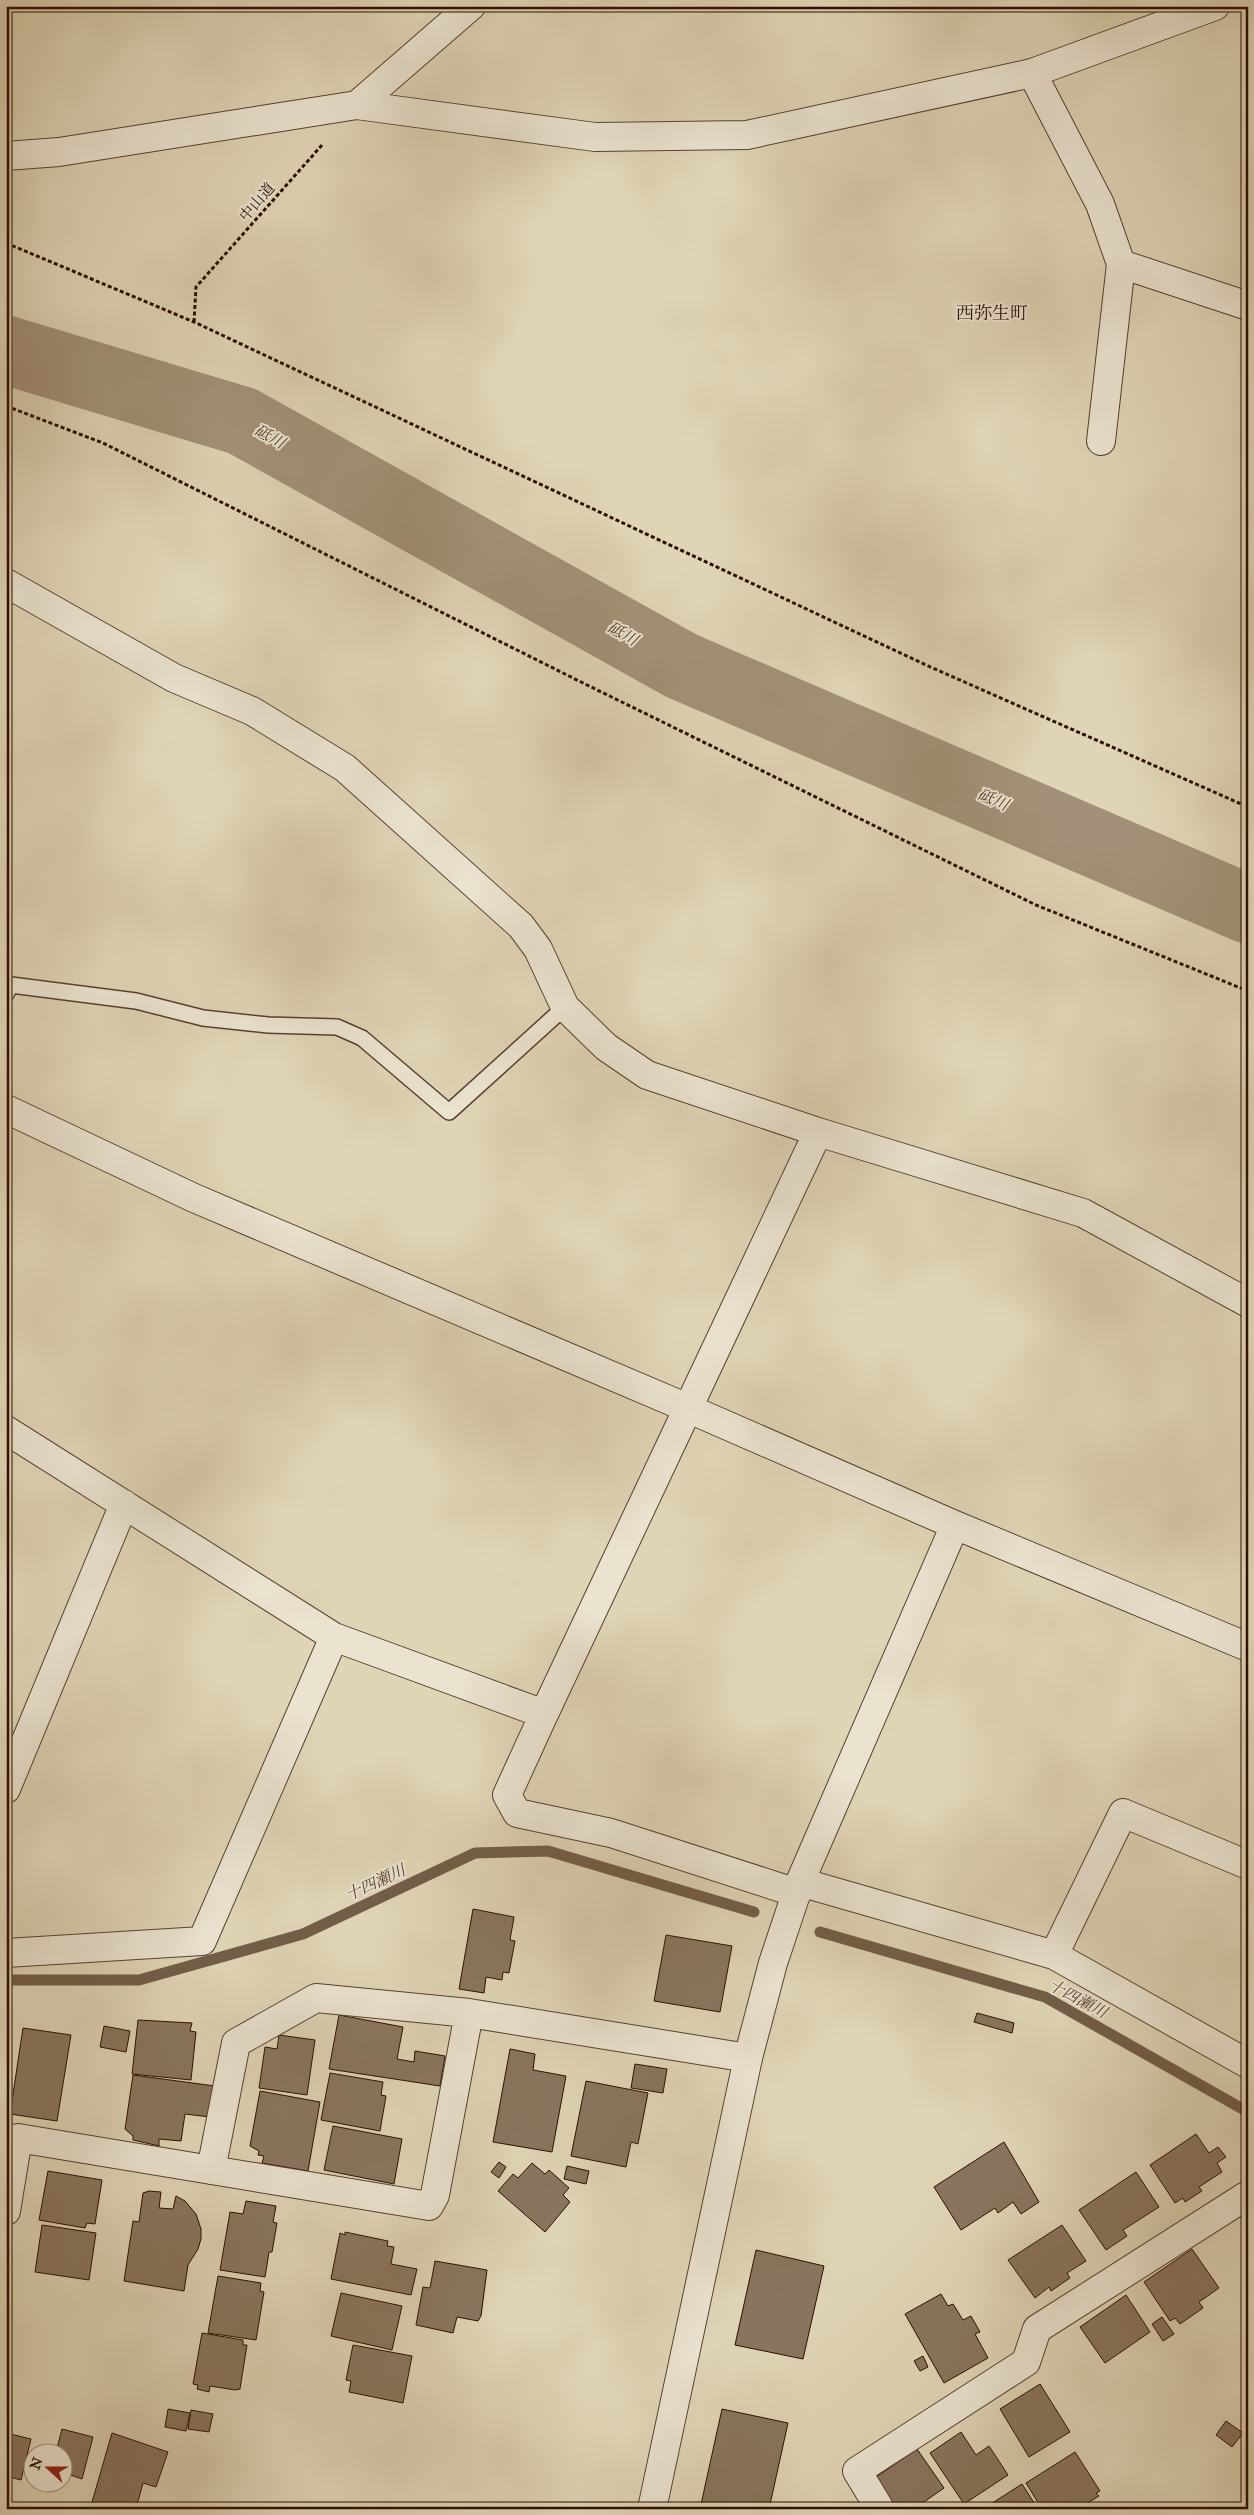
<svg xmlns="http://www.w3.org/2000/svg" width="1254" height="2515" font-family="'IM FELL Great Primer','Noto Serif JP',serif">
  <rect width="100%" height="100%" fill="#dfd4b6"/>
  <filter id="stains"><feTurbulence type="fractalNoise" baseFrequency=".004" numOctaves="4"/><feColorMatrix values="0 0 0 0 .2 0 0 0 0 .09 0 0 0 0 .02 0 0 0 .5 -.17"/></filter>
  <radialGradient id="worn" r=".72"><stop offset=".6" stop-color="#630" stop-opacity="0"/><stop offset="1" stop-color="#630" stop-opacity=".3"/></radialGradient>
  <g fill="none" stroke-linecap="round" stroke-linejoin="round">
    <!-- stream -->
    <path stroke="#725d48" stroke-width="11" d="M820 1932 1045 1997 1248 2112
      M6 1980H139L303 1934 475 1853 548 1851 754 1912"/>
    <!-- river -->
    <path stroke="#a29178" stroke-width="69" d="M6 350 242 421 682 666 1248 909"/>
  </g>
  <!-- building -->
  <path fill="#89755f" stroke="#2b0f00" d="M473 1909 514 1917 510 1940 515 1941 509 1973 503 1972 502 1980 486 1977 484 1993 459 1989Z
    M666 1935 732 1946 720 2012 654 2001Z
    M977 2013 1014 2023 1012 2033 974 2022Z
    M339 2015 403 2027 397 2059 414 2062 415 2051 445 2056 440 2086 329 2069Z
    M138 2020 192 2023 190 2031 196 2032 191 2080 132 2074Z
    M104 2026 130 2031 126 2052 100 2047Z
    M23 2028 71 2035 57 2121 10 2114Z
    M279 2035 315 2040 307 2095 259 2088 265 2047 277 2049Z
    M510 2049 535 2054 533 2070 566 2076 552 2152 493 2142Z
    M635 2064 667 2069 663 2093 631 2088Z
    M330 2073 383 2082 381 2095 386 2096 380 2131 321 2120Z
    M133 2075 215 2086 210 2117 185 2114 181 2141 159 2139V2146L133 2140V2136L125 2129Z
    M586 2081 648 2093 638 2144 631 2142 626 2167 571 2156Z
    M260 2091 320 2102 308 2171 262 2163 264 2156 258 2155 259 2151 250 2146Z
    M333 2126 402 2139 394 2184 324 2170Z
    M1196 2134 1209 2153 1218 2147 1226 2157 1217 2163 1222 2172 1199 2187 1202 2191 1185 2202 1183 2198 1175 2203 1150 2165Z
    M1004 2142 1039 2202 1021 2214 1013 2202 998 2213 995 2208 961 2230 934 2187Z
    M499 2162 506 2167 499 2178 491 2172Z
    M532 2163 545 2174 549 2170 569 2188 563 2195 570 2202 545 2232 498 2191 513 2174 518 2178Z
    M567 2166 589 2171 586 2184 564 2179Z
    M48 2171 102 2180 95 2224 87 2223 85 2228 39 2220Z
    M1136 2172 1159 2207 1123 2230 1127 2236 1106 2250 1079 2210Z
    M149 2191 161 2192 159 2208 173 2209 176 2196 185 2201 196 2214 201 2229V2239L198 2249 188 2265 184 2291 124 2281 133 2221 139 2222 143 2193Z
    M246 2201 276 2206 273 2222 277 2223 272 2252H269L265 2277 220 2270 230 2212 243 2214Z
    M42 2225 96 2233 89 2280 35 2272Z
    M1062 2225 1086 2261 1067 2273 1070 2278 1051 2291 1049 2287 1035 2298 1008 2260Z
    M345 2232 388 2241 387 2246 394 2247 391 2264 417 2269 411 2295 331 2279 340 2233 345 2235Z
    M1192 2249 1219 2288 1199 2302 1203 2308 1180 2324 1175 2318 1170 2321 1144 2282Z
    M756 2250 824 2266 803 2359 735 2345Z
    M435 2261 487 2270 481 2316 478 2321 457 2317 453 2333 416 2325 423 2287 430 2288Z
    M218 2276 261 2283 260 2291 264 2292 256 2340 208 2333Z
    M341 2293 402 2306 392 2350 331 2336Z
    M941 2294 948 2306 953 2304 963 2320 971 2316 980 2332 975 2334 988 2358 944 2383 905 2314Z
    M1126 2295 1150 2332 1105 2363 1080 2327Z
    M1162 2317 1174 2334 1163 2341 1152 2324Z
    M202 2333 243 2340V2345H247L240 2389 235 2390 210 2386 209 2392 197 2389 198 2385 193 2384Z
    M353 2345 412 2356 403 2403 349 2392 351 2381 346 2380Z
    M923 2356 928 2367 920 2371 914 2361Z
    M1040 2384 1070 2432 1029 2457 1000 2409Z
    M168 2409 190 2413 186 2431 165 2427Z
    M722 2409 788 2423 769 2509H700Z
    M191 2410 213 2414 209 2432 188 2429Z
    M1226 2421 1243 2433 1232 2447 1216 2435Z
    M62 2429 93 2437 82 2479 62 2472V2452H56Z
    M961 2432 976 2455 989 2446 1008 2475 964 2504 930 2453Z
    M6 2433 31 2439 21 2480 6 2476Z
    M112 2433 168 2452 156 2487 143 2483 136 2509H90Z
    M917 2449 944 2488 914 2509H894L873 2479Z
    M1075 2452 1100 2491 1096 2493 1099 2496 1079 2508 1077 2505 1070 2509H1042L1026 2483Z
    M1022 2484 1038 2509H983Z"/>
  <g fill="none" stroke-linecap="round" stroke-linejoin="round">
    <!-- service casing -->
    <g stroke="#58402e" stroke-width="18">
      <path id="service" d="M6 994 11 985 136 1001 203 1018 268 1025 337 1027 362 1038 449 1112 565 1007"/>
    </g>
    <!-- minor casing -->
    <g stroke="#58402e" stroke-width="30">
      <path id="minor" d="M1032 73 1100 204 1121 264 1101 441
        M357 105 471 6
        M1121 264 1248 306
        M6 583 174 678 252 711 345 768 521 926 538 949 565 1007 606 1047 647 1075 818 1132 1083 1213 1248 1303
        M6 1430 334 1637 544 1714C636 1520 726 1326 818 1132
        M544 1714 507 1795 517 1813 611 1833 797 1893
        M6 1789 124 1504
        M800 1882 1054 1955 1248 2064
        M6 1953 202 1941 334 1637
        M1054 1955 1123 1813 1248 1865
        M211 2170 236 2043 316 1998 469 2013 748 2058
        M6 2211 18 2138 429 2206 435 2195 469 2013
        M880 2509 857 2471 1026 2362 1037 2329 1246 2196"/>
    </g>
    <!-- tertiary casing -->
    <g stroke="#58402e" stroke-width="30">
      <path id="tertiary" d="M6 156 59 152 357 105 595 137 747 135 1032 73 1215 6
        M6 1109 194 1198 671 1401 955 1525 1248 1647
        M652 2509 748 2058 773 1963 800 1882 955 1525"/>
    </g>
    <!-- path -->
    <path stroke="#2b0f00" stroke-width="3" stroke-dasharray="4 2.5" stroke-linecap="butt" d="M6 243 194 322 926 665 1248 807
      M194 322 196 287 322 145
      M6 406 103 443 581 682 1036 905 1248 991"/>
    <!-- service -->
    <use href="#service" stroke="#eae3d0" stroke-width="15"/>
    <!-- minor -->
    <use href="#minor" stroke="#eae3d0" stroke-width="28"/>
    <!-- tertiary -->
    <use href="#tertiary" stroke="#eae3d0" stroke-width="28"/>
  </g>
  <g text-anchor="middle" stroke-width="4" stroke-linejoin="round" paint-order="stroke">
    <!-- street labels -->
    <g font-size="15" fill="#2b0f00" stroke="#eae3d0">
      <text transform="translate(257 202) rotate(-49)" y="5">中山道</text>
    </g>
    <!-- water labels -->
    <g font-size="16" font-style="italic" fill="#5b4330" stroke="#eae3d0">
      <text transform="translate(270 436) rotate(29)" y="6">砥川</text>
      <text transform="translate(623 633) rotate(29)" y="6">砥川</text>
      <text transform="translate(993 799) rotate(23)" y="6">砥川</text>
      <text transform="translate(375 1882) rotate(-25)" y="6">十四瀬川</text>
      <text transform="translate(1078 1998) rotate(28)" y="6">十四瀬川</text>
    </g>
    <!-- quarter labels -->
    <g font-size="18" fill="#2b0f00" stroke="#eae3d0">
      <text x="992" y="319">西弥生町</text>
    </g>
  </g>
  <!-- margin -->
  <rect width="1254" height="2515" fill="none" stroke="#dfd4b6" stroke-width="25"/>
  <rect x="8" y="8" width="1239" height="2500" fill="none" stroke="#2b0f00" stroke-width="2.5"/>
  <rect x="12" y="12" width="1229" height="2490" fill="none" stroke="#2b0f00"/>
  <!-- north arrow -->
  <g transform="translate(48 2468) rotate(291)"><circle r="24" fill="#eae3d0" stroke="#9e8e7d"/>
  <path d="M0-4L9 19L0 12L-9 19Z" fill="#8f2418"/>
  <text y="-8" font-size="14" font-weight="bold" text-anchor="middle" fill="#2b0f00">N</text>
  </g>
  <rect width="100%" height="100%" filter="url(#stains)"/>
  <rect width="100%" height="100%" fill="url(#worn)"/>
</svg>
